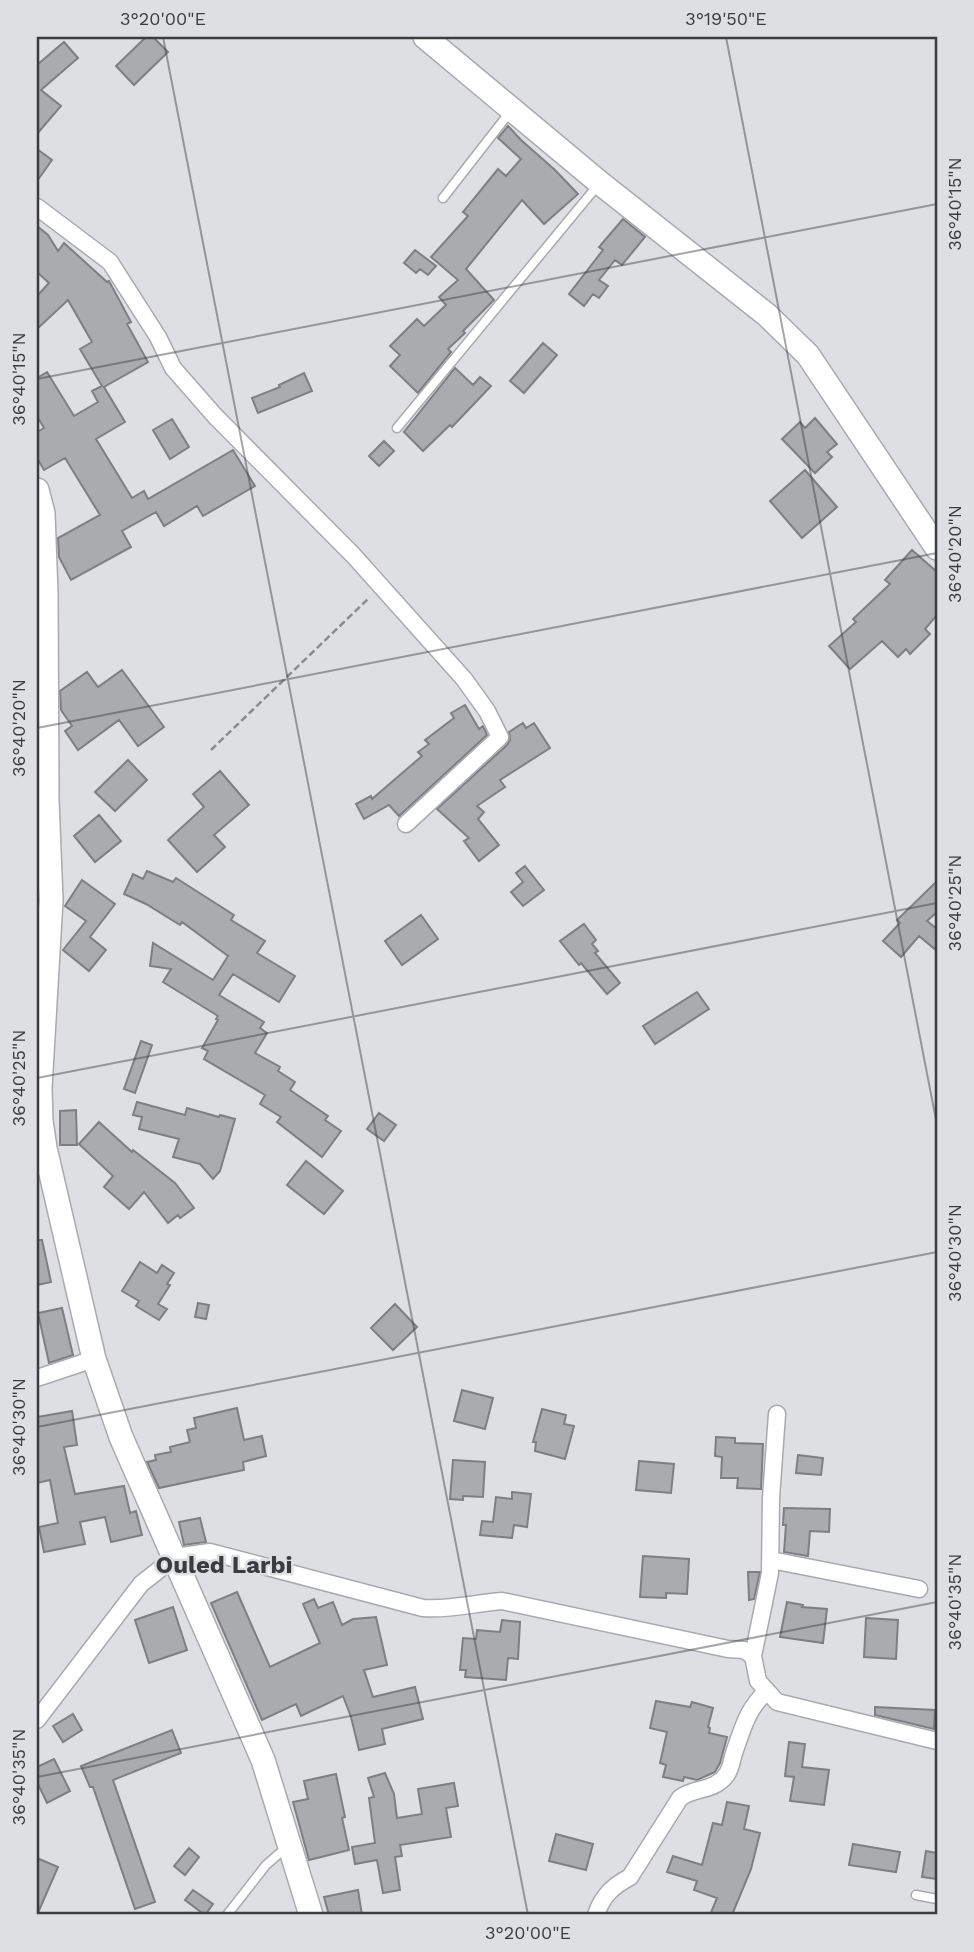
<svg xmlns="http://www.w3.org/2000/svg" width="974" height="1952" font-family="'Work Sans',sans-serif">
  <rect width="100%" height="100%" fill="#dddfe3"/>
  <!-- building -->
  <path fill="#a9abaf" stroke="#7d7f82" stroke-width="2" d="M146 37H153L168 52 134 85 116 66Z
    M64 42 78 58 41 90 61 106 37 134V65Z
    M508 126 521 140 555 170 578 194 544 224 522 200 466 269 494 300 463 331 465 333 448 349 451 352 418 393 390 366 400 355 390 346 417 319 424 326 446 305 439 297 458 280 431 257 468 216 463 212 498 169 506 176 521 159 498 138Z
    M37 149 52 160 37 181Z
    M623 219 645 237 622 265 615 260 599 280 608 286 599 298 593 294 584 306 569 294 603 250 599 247Z
    M37 226 48 235 58 251 64 243 107 282 109 281 131 322 127 324 148 362 104 387 125 422 96 439 132 498 144 491 148 499 233 450 255 486 203 516 197 506 164 526 156 512 122 531 131 547 71 580 59 557 58 538 100 515 65 458 44 470 37 458V432L44 428 37 416V378L47 372 74 416 98 402 92 391 102 386 80 349 92 342 68 300 37 329V296L49 283 37 272Z
    M415 250 436 266 428 275 420 269 416 273 404 263Z
    M543 343 557 355 524 393 510 381Z
    M455 368 473 385 480 377 491 386 452 427 450 425 423 451 404 432Z
    M304 373 312 391 258 413 252 398 280 387 279 385Z
    M815 418 837 444 827 452 832 457 815 473 782 439 800 422 805 428Z
    M172 419 189 447 170 459 153 430Z
    M384 441 394 451 379 466 369 456Z
    M805 470 837 507 802 538 770 501Z
    M912 550 937 572V615L925 629 930 634 910 654 906 649 898 657 882 641 850 669 829 646 856 622 853 619 890 584 885 580Z
    M122 670 164 727 138 746 119 720 78 750 65 731 72 726 61 710 60 691 87 672 98 687Z
    M465 705 479 729 483 726 487 735 399 816 389 805 364 819 356 804 371 796 372 799 422 756 418 752 429 744 425 740 454 718 451 713Z
    M523 723 526 728 534 723 550 748 500 780 505 787 477 806 484 812 478 819 499 845 479 861 464 841 469 838 437 809 507 745 510 740 509 732Z
    M128 760 147 780 115 811 95 792Z
    M220 771 249 805 214 835 225 847 197 872 168 840 204 807 193 794Z
    M99 815 121 841 95 862 74 836Z
    M525 866 544 890 523 906 511 892 523 882 516 873Z
    M147 871 173 882 176 878 234 915 231 920 265 941 257 953 295 976 279 1002 233 974 219 995 264 1022 260 1028 267 1033 255 1053 280 1067 278 1071 295 1082 290 1090 328 1116 325 1120 341 1131 322 1157 277 1122 281 1117 260 1104 265 1095 204 1059 208 1051 202 1048 218 1020 216 1019 218 1016 163 982 171 969 150 966 153 943 213 980 228 956 182 922 180 925 146 904 124 894 133 874 143 879Z
    M82 880 115 904 90 937 106 950 89 971 63 950 86 921 65 906Z
    M937 881V912L927 921 937 929V951L919 936 901 957 883 941 900 923 897 920Z
    M421 915 438 939 402 965 385 941Z
    M584 924 596 940 592 944 598 951 595 953 620 983 607 994 581 963 579 965 560 941Z
    M697 992 709 1009 655 1044 643 1026Z
    M141 1041 152 1045 135 1093 124 1089Z
    M137 1102 185 1115 187 1108 219 1117 220 1115 235 1119 220 1171 213 1179 200 1164 173 1157 179 1139 139 1129 142 1117 133 1115Z
    M76 1110 77 1145H60V1111Z
    M379 1113 396 1125 384 1141 367 1129Z
    M99 1122 132 1152 133 1150 175 1183 194 1208 180 1218 178 1215 168 1223 144 1192 129 1209 104 1187 113 1176 79 1144Z
    M306 1161 343 1191 324 1214 287 1185Z
    M37 1240H42L51 1282 37 1285Z
    M140 1262 157 1273 162 1265 174 1273 167 1284 170 1285 158 1304 167 1309 159 1320 136 1306 139 1301 122 1291Z
    M198 1303 209 1305 206 1319 195 1317Z
    M395 1304 417 1327 393 1350 371 1328Z
    M62 1308 73 1355 49 1363 38 1313Z
    M462 1390 493 1398 485 1429 454 1421Z
    M237 1408 244 1440 262 1436 266 1456 243 1462 244 1470 159 1488 147 1462 156 1460 155 1455 171 1452 170 1447 190 1442 187 1430 196 1428 194 1418Z
    M542 1409 566 1415 564 1424 574 1426 565 1459 535 1451 536 1442H533Z
    M72 1411 77 1445 64 1447 75 1494 124 1486 130 1513 136 1511 142 1535 111 1542 105 1517 80 1522 85 1544 44 1552 39 1527 58 1523 50 1480 37 1483V1417Z
    M716 1437 735 1438V1443L763 1444 761 1489 737 1488 738 1478H721L722 1457 715 1456Z
    M798 1455 823 1458 821 1475 796 1473Z
    M453 1460 485 1462 483 1497 463 1496V1500L450 1499Z
    M639 1461 674 1464 671 1493 636 1490Z
    M512 1492 531 1494 527 1527 514 1525 512 1538 480 1535 482 1521 493 1522 496 1497 512 1499Z
    M784 1508 830 1509 829 1532 810 1531 808 1556 784 1552 786 1525H783Z
    M200 1518 206 1542 184 1545 179 1522Z
    M643 1556 689 1559 687 1594 666 1593V1598L640 1597Z
    M748 1572H760L754 1599 749 1600Z
    M237 1592 270 1667 320 1643 303 1604 314 1599 318 1608 333 1602 342 1625 353 1619 376 1617 387 1665 364 1670 373 1697 415 1687 423 1719 382 1729 385 1744 359 1750 351 1717 343 1696 301 1716 296 1704 262 1720 211 1603Z
    M787 1602 803 1605 802 1607 827 1609 823 1643 780 1637Z
    M173 1607 187 1650 149 1663 135 1620Z
    M866 1618 898 1620 896 1659 864 1657Z
    M502 1620 520 1622 518 1659 508 1658 506 1680 465 1677 466 1670H460L463 1638 476 1639 477 1630 500 1632Z
    M656 1701 690 1707 692 1702 713 1708 708 1727 710 1728 709 1733 727 1737 720 1763 715 1772 697 1780 684 1777 683 1781 663 1777 666 1765 660 1763 667 1732 650 1728Z
    M875 1707 935 1710 934 1729 875 1715Z
    M73 1714 82 1730 63 1742 53 1726Z
    M172 1730 181 1753 113 1780 155 1902 135 1909 93 1787H90L81 1766Z
    M789 1742 805 1744 802 1767 829 1770 824 1805 790 1801 794 1777 785 1776Z
    M54 1759 70 1791 47 1803 37 1782V1767Z
    M385 1773 394 1794 397 1818 422 1814 418 1789 454 1783 458 1806 446 1808 451 1837 400 1845 402 1856 395 1857 400 1890 383 1893 377 1860 355 1864 352 1847 375 1843 369 1798 374 1797 368 1778Z
    M336 1774 345 1817 342 1818 349 1850 309 1860 293 1802 308 1799 304 1781Z
    M727 1802 749 1806 744 1829 760 1833 751 1869 732 1915H710L717 1898 694 1890 697 1881 667 1872 673 1856 702 1865 713 1823 722 1825Z
    M556 1834 593 1844 586 1870 549 1861Z
    M853 1844 900 1852 896 1872 849 1865Z
    M189 1848 199 1857 185 1875 174 1866Z
    M926 1851 937 1853V1879L922 1877Z
    M37 1858 58 1867 37 1915Z
    M193 1890 213 1904 205 1915 185 1900Z
    M358 1890 362 1915H329L324 1897Z"/>
  <g fill="none" stroke-linecap="round" stroke-linejoin="round">
    <!-- lane casing -->
    <g stroke="#a9aaae" stroke-width="11">
      <path id="lane" d="M443 198 510 112
        M397 428 598 185
        M916 1895 937 1899
        M227 1915 266 1865 288 1846"/>
    </g>
    <!-- street casing -->
    <g stroke="#a9aaae" stroke-width="19">
      <path id="street" d="M37 207 110 262 158 337 173 368 215 416 353 555 464 679 487 711 500 737 406 824
        M37 1378 94 1359
        M771 1560 919 1589
        M753 1656 770 1573 771 1498 777 1414
        M37 1720 141 1584 175 1557 210 1552 423 1608C451 1610 475 1603 502 1601L728 1649 744 1650 753 1656 758 1681 777 1702 937 1741
        M596 1915C602 1896 613 1886 630 1877L680 1798C694 1787 715 1792 727 1774 731 1768 732 1760 734 1753 743 1728 747 1709 767 1691"/>
    </g>
    <!-- secondary casing -->
    <g stroke="#a9aaae" stroke-width="26">
      <path id="secondary" d="M425 37 600 183 767 315 808 355 937 548
        M37 490 43 513 46 593 47 800 51 900 40 1088 41 1121 45 1148 94 1359 121 1437 263 1760 311 1915"/>
    </g>
    <!-- path -->
    <path stroke="#898b8d" stroke-width="2.5" stroke-dasharray="7 3.5" stroke-linecap="butt" d="M211 750 370 597"/>
    <!-- lane -->
    <use href="#lane" stroke="#fff" stroke-width="8"/>
    <!-- street -->
    <use href="#street" stroke="#fff" stroke-width="16"/>
    <!-- secondary -->
    <use href="#secondary" stroke="#fff" stroke-width="23"/>
  </g>
  <!-- ticks -->
  <path fill="none" stroke="#3b3c3d" stroke-width="2" stroke-opacity="0.45" d="M163 37 528 1915M726 37 937 1125M37 379 937 204M37 728 937 553M37 1078 937 903M37 1427 937 1252M37 1777 937 1602"/>
  <g text-anchor="middle" stroke-width="5" stroke-linejoin="round" paint-order="stroke">
    <!-- quarter labels -->
    <g font-size="24" font-weight="bold" fill="#3b3c3d" stroke="#dddfe3">
      <text x="224" y="1573">Ouled Larbi</text>
    </g>
  </g>
  <!-- border -->
  <rect width="974" height="1952" fill="none" stroke="#dddfe3" stroke-width="77"/>
  <rect x="38" y="38" width="898" height="1875" fill="none" stroke="#3b3c3d" stroke-width="2.5"/>
  <g font-size="18" text-anchor="middle" fill="#3b3c3d">
    <text x="163" y="25">3°20'00"E</text>
    <text x="726" y="25">3°19'50"E</text>
    <text transform="translate(955 204) rotate(-90)" y="6">36°40'15"N</text>
    <text transform="translate(19 379) rotate(-90)" y="6">36°40'15"N</text>
    <text transform="translate(955 554) rotate(-90)" y="6">36°40'20"N</text>
    <text transform="translate(19 728) rotate(-90)" y="6">36°40'20"N</text>
    <text transform="translate(955 903) rotate(-90)" y="6">36°40'25"N</text>
    <text transform="translate(19 1078) rotate(-90)" y="6">36°40'25"N</text>
    <text transform="translate(955 1253) rotate(-90)" y="6">36°40'30"N</text>
    <text transform="translate(19 1427) rotate(-90)" y="6">36°40'30"N</text>
    <text transform="translate(955 1602) rotate(-90)" y="6">36°40'35"N</text>
    <text transform="translate(19 1777) rotate(-90)" y="6">36°40'35"N</text>
    <text x="528" y="1939">3°20'00"E</text>
  </g>
</svg>
